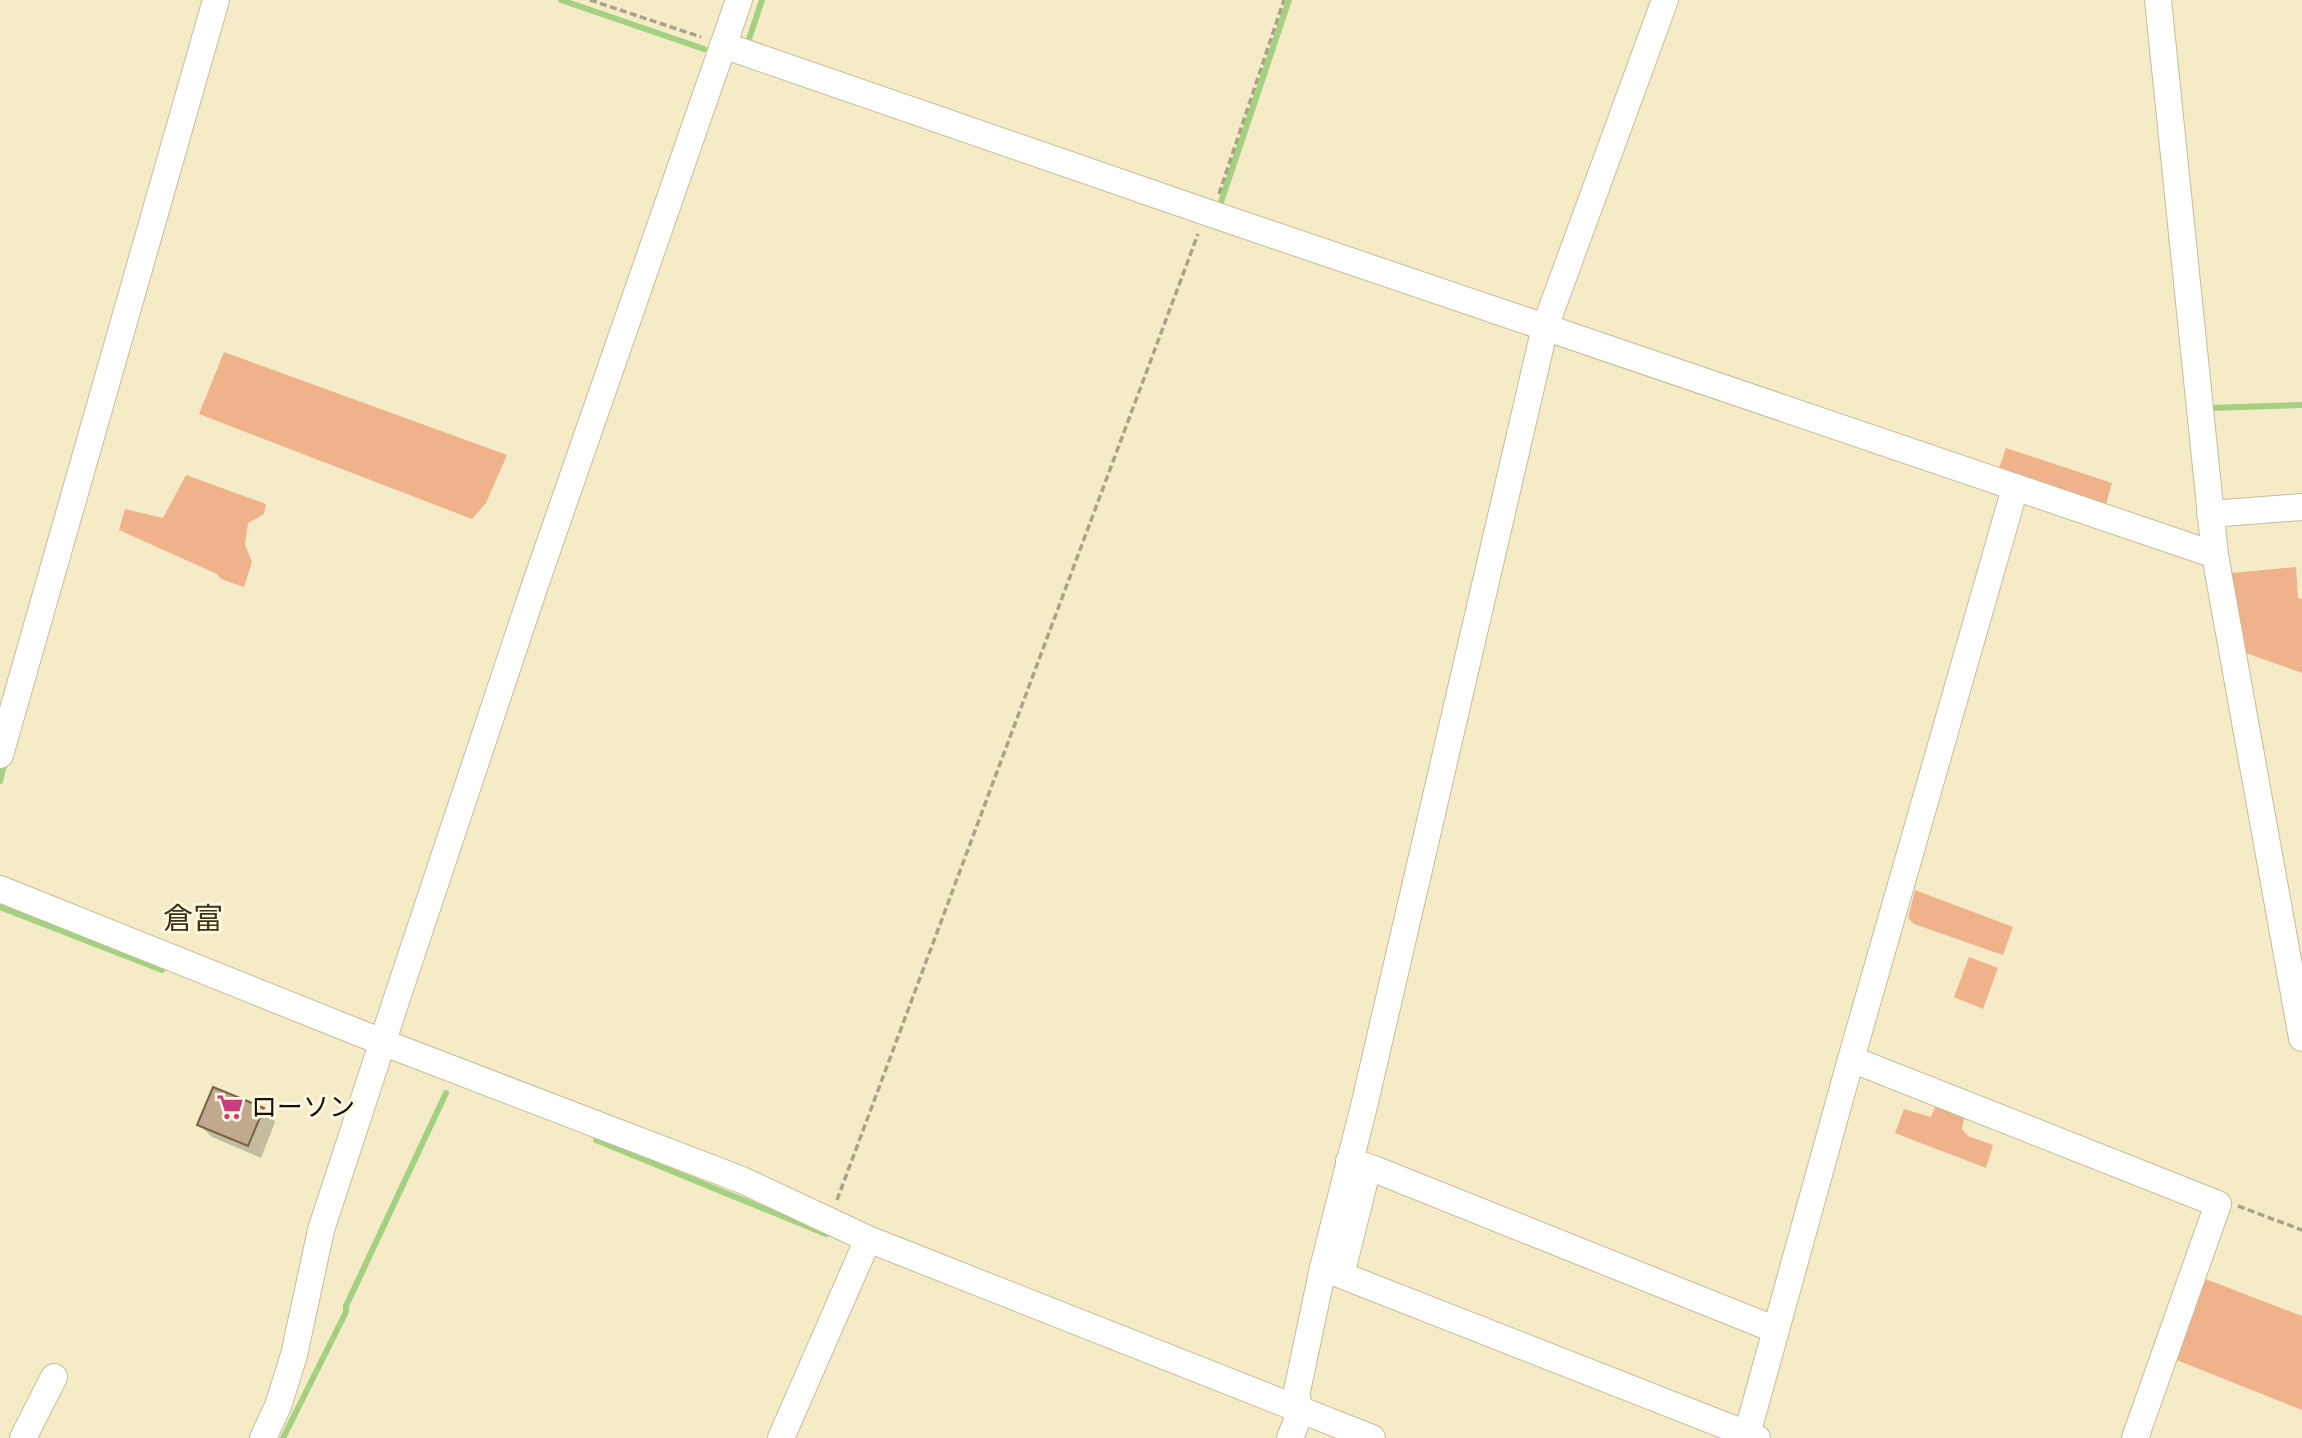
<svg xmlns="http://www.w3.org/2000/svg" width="2302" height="1438" font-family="'Exo 2','Noto Sans JP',sans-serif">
  <rect width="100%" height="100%" fill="#f5ebc7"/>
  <!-- green -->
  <path fill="#efb28a" d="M224 352 507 455 486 503 472 519 199 414Z
    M2006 448 2112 483 2104 511 1996 477Z
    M186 475 266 504 264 514 248 523 245 545 252 562 244 587 221 579 217 574 119 530 125 509 163 518Z
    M2296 567 2298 598 2302 599V673L2246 653 2231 573Z
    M1915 890 2013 927 2003 955 1914 924 1908 918Z
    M1969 957 1998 968 1983 1009 1954 997Z
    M1937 1102 1965 1113 1962 1129 1968 1136 1993 1145 1986 1168 1895 1133 1904 1109 1931 1117Z
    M2203 1278 2302 1316V1410L2174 1359Z"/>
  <!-- shadow -->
  <path fill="#0003" d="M263 1109 275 1122 261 1158 212 1137 199 1125Z"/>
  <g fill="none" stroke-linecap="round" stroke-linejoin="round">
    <!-- stream -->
    <path stroke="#a4d082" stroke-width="6" d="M561 0 704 49
      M746 48 762 0
      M1220 205 1289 0
      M2209 408 2302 405
      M0 781 5 762
      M0 907 162 970
      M596 1140 826 1234
      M283 1438 346 1312V1306L446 1093"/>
  </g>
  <!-- building -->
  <path fill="#c0a98c" stroke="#776247" stroke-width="2" d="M213 1087 264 1108 248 1146 197 1125Z"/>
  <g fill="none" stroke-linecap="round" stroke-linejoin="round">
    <!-- minor casing -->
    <g stroke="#c7bc9a" stroke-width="28">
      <path id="minor" d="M2158 0 2215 555 2302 1038
        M723 45 1206 212 2215 555
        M2210 514 2302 507
        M0 755 216 0
        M0 889 382 1042 742 1180 868 1239 781 1438
        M1851 1059 2218 1204 2135 1438
        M1349 1161 1374 1169 1776 1330
        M868 1239 1372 1438
        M1323 1268 1757 1438
        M1341 1275 1368 1167
        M23 1438 54 1377
        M263 1438 278 1406 294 1355 321 1230 396 1001 534 588 739 0
        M1290 1438 1298 1418 1297 1391 1323 1268 1365 1102 1545 327 1665 0
        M1746 1438 1851 1059 2015 488"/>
    </g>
    <!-- path -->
    <path stroke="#aba387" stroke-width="3.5" stroke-dasharray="7 3.5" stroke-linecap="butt" d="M590 0 701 37
      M1219 194 1284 0
      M837 1200 1198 234
      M2238 1206 2302 1230"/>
    <!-- minor -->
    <use href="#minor" stroke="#fff" stroke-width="26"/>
  </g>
  <!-- icons -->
  <defs>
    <g id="supermarket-bare" transform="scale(2.1)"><path d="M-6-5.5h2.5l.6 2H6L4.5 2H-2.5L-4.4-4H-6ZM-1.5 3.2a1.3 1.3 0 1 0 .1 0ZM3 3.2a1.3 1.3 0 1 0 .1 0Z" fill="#c73f7e" stroke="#fef8e3" stroke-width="2.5" paint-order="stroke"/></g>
  </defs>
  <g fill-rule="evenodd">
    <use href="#supermarket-bare" x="230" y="1107"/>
  </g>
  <g text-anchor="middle" stroke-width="6" stroke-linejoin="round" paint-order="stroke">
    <!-- poi labels -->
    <g font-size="26" fill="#171306" stroke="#fef8e3" text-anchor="start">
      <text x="251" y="1116">ローソン</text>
    </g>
    <!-- quarter labels -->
    <g font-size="30" fill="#3d3416" stroke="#fef8e3">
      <text x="193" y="929">倉富</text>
    </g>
  </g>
</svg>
